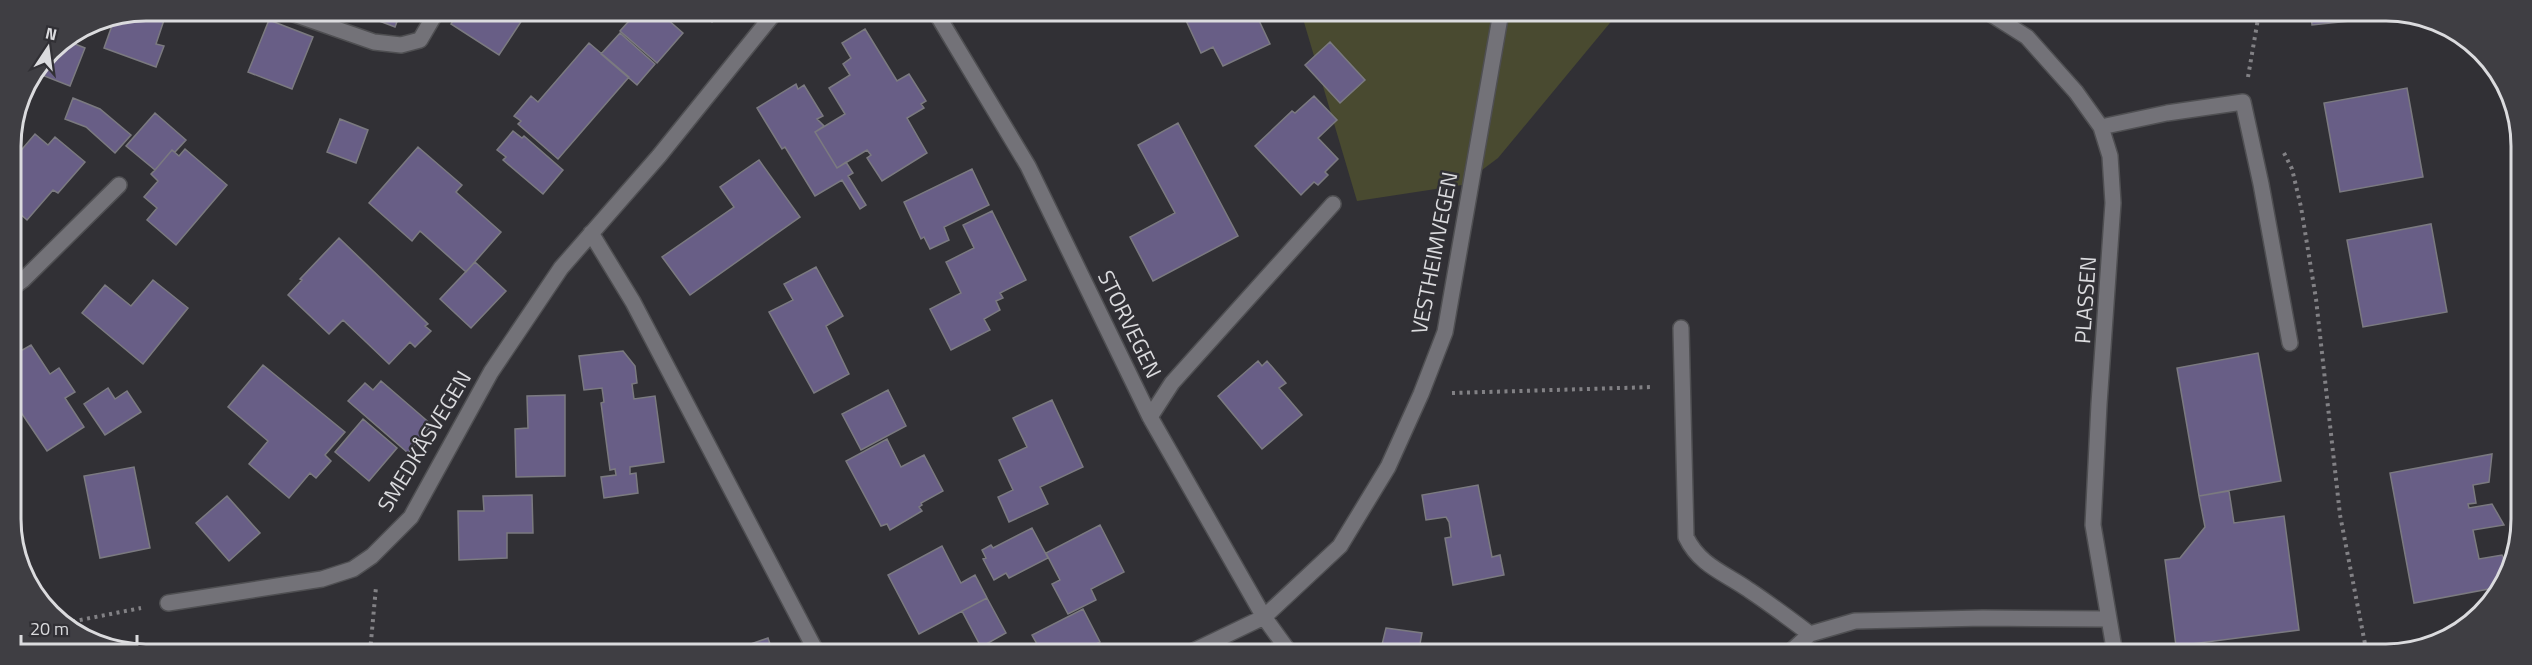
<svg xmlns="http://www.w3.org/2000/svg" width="2532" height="665" font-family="'Titillium Web',sans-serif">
  <rect width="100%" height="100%" fill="#313035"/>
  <!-- green -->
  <path fill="#494a30" d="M1301 12H1619L1498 158 1462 185 1357 201Z"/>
  <!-- building -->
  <path fill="#685e86" stroke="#7b7a80" stroke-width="1.5" d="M146 10 156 11 166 14 156 44 164 46 156 67 104 48 115 17Z
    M377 11H401L395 27 374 19Z
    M459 11H528L499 55 451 24Z
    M638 11H658L683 33 657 63 620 31Z
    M699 11H720L712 22Z
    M1192 12H1255L1270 44 1223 66 1213 47 1201 53 1184 16Z
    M2311 13H2397L2398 16 2312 25Z
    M269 20 313 37 292 89 248 72Z
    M865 29 897 81 909 74 926 101 921 104 924 108 907 118 927 153 882 181 867 158 871 155 867 150 837 168 815 132 845 114 829 88 850 75 843 64 851 58 842 43Z
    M620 33 655 64 637 85 601 54Z
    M65 40 85 48 70 86 34 72 50 50Z
    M1330 42 1365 80 1340 103 1305 65Z
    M589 43 629 77 558 159 518 124 521 121 514 116 531 96 538 102Z
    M796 84 798 89 804 85 823 116 817 119 824 126 815 132 837 168 846 162 853 173 848 176 866 205 860 209 842 180 815 196 785 147 782 149 757 108Z
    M2407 88 2423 177 2340 192 2324 103Z
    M1314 96 1337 120 1318 138 1338 159 1325 172 1328 175 1318 185 1314 182 1301 195 1255 146 1292 111 1295 113Z
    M73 98 100 109 131 135 115 153 86 127 65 119Z
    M155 113 186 140 175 152 172 150 155 170 126 146Z
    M340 119 368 130 356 163 327 152Z
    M1178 123 1238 236 1153 281 1130 237 1175 213 1138 145Z
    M513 131 522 138 524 136 563 170 543 194 503 160 506 157 497 150Z
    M35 134 48 145 55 137 85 162 58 193 53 190 27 220 11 206V162Z
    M418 147 462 185 456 192 501 232 466 272 420 231 412 241 369 203Z
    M185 149 227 185 176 245 147 220 157 208 144 197 158 181 151 174 155 170 172 150 179 156Z
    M759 160 800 217 690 295 662 257 734 207 720 187Z
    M972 169 989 205 944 227 949 240 930 249 924 237 921 239 904 202Z
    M992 211 1026 280 1000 293 1003 298 996 301 1000 310 984 319 990 330 951 350 930 309 961 293 946 262 974 248 963 225Z
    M2431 224 2447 312 2363 327 2347 240Z
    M339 238 428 324 425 326 431 331 415 347 410 342 389 364 343 320 329 334 288 295 302 280 300 279Z
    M475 262 506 291 471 328 440 299Z
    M816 267 843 316 826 326 849 374 814 393 769 312 793 300 784 284Z
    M153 280 188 308 143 364 82 313 105 285 131 306Z
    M12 342 19 352 31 345 50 374 59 368 75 392 65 398 84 427 47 451 12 399Z
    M623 351 635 366 637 383 632 384 634 399 655 396 664 462 630 467V474L636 473 638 493 604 498 601 477 616 475 615 469 610 470 601 403 604 402 602 388 584 390 579 356Z
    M2258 353 2281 481 2199 496 2177 368Z
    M1258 361 1262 366 1267 361 1286 383 1279 388 1302 415 1262 449 1218 396Z
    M263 365 345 432 325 455 331 461 316 478 310 473 289 498 249 464 268 441 228 407Z
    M381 381 432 425 408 453 348 401 365 383 373 390Z
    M108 388 115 399 127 391 141 412 105 435 84 404Z
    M888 390 906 426 861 450 842 414Z
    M565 395V476L516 477 515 429 528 428 527 396Z
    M1052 400 1083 467 1040 487 1048 504 1009 522 998 497 1013 490 999 460 1027 447 1013 418Z
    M363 419 397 448 369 481 335 452Z
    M887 439 901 467 924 455 943 491 921 503 922 505 919 507 922 511 890 530 887 524 881 526 846 461Z
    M2492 454 2489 482 2473 485 2476 503 2468 504 2469 508 2492 504 2504 525 2473 530 2479 559 2502 555 2507 566 2494 588 2414 603 2390 473Z
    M134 467 150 548 100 558 84 476Z
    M1478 485 1492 557 1500 555 1504 575 1453 585 1445 538 1451 537 1449 522 1446 517 1426 520 1422 495Z
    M2229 491 2234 523 2284 516 2299 630 2176 646 2165 560 2180 558 2205 527 2199 496Z
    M532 495 533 533H507V558L459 560 458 511H484L483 496Z
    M227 496 260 533 229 561 196 523Z
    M13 502H15L22 563 13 546Z
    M1100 525 1124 572 1091 589 1096 600 1068 614 1052 584 1060 580 1046 553Z
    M1032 528 1048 558 1009 578 1006 573 994 580 983 559 986 558 982 550 991 545 993 548Z
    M942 546 961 583 975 575 987 598 919 634 888 575Z
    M987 598 1006 633 981 647 962 611Z
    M1083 609 1100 642 1078 653H1042L1032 635Z
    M1386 628 1422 633 1419 649 1444 653H1380Z
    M768 638 773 653 728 652Z
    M187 647 188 652H163Z"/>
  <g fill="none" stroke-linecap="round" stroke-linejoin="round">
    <!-- minor casing -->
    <g stroke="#4f4f52" stroke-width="18">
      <path id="minor" d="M285 11 374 42 401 45 420 40 437 11
        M935 11 1028 166 1150 417 1264 617 1290 653
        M1989 13 2027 37 2076 92 2101 127 2110 156 2113 203 2099 404 2093 525 2115 654
        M2101 127 2167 113 2243 102 2261 184 2290 343
        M591 233 633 302 817 653
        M12 288 23 280 119 185
        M1681 328 1686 537C1700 566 1725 573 1749 590 1770 604 1790 619 1810 634
        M1150 417 1172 383 1333 204
        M168 603 322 579 353 569 372 556 411 517 491 372 561 268 659 156 776 11
        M1189 653 1264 617 1340 546 1388 467 1421 394 1445 332 1501 12
        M1788 654 1810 634 1855 621 1983 618 2109 619"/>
    </g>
    <!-- path -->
    <path stroke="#828185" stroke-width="4" stroke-dasharray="3 4.5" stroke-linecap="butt" d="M2248 77 2259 13
      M2284 153 2292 169 2301 207 2316 299 2340 515 2367 654
      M1452 393 1654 387
      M65 623 141 608
      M370 652 376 587"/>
    <!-- minor -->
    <use href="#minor" stroke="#737278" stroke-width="15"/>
  </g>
  <g text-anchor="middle" stroke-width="5" stroke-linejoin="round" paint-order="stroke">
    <!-- street labels -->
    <g font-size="22" fill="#dbdbde" stroke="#313035">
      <text transform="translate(1434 253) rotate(-79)" y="8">VESTHEIMVEGEN</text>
      <text transform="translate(2085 300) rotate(-86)" y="8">PLASSEN</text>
      <text transform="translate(1130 324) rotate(64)" y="8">STORVEGEN</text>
      <text transform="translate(424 441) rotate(-59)" y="8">SMEDKÅSVEGEN</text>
    </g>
  </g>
  <!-- crop -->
  <path d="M0 0H2532V665H0ZM146 21H2386A125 125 0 0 1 2511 146V519A125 125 0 0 1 2386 644H146A125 125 0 0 1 21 519V146A125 125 0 0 1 146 21Z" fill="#3f3e43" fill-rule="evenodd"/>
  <path fill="none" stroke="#dbdbde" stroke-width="3" d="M146 21H2386A125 125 0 0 1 2511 146V519A125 125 0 0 1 2386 644H146A125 125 0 0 1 21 519V146A125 125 0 0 1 146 21Z"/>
  <!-- north arrow -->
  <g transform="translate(48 48) rotate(13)" stroke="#313035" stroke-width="4.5" paint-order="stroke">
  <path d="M0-4.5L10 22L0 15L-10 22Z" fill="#dbdbde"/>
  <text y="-9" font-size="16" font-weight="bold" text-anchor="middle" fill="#dbdbde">N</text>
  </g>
  <!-- scale -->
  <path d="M21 635v9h116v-9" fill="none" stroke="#dbdbde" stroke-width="3"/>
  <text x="30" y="635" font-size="18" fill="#dbdbde" stroke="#313035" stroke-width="4.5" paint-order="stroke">20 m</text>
</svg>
